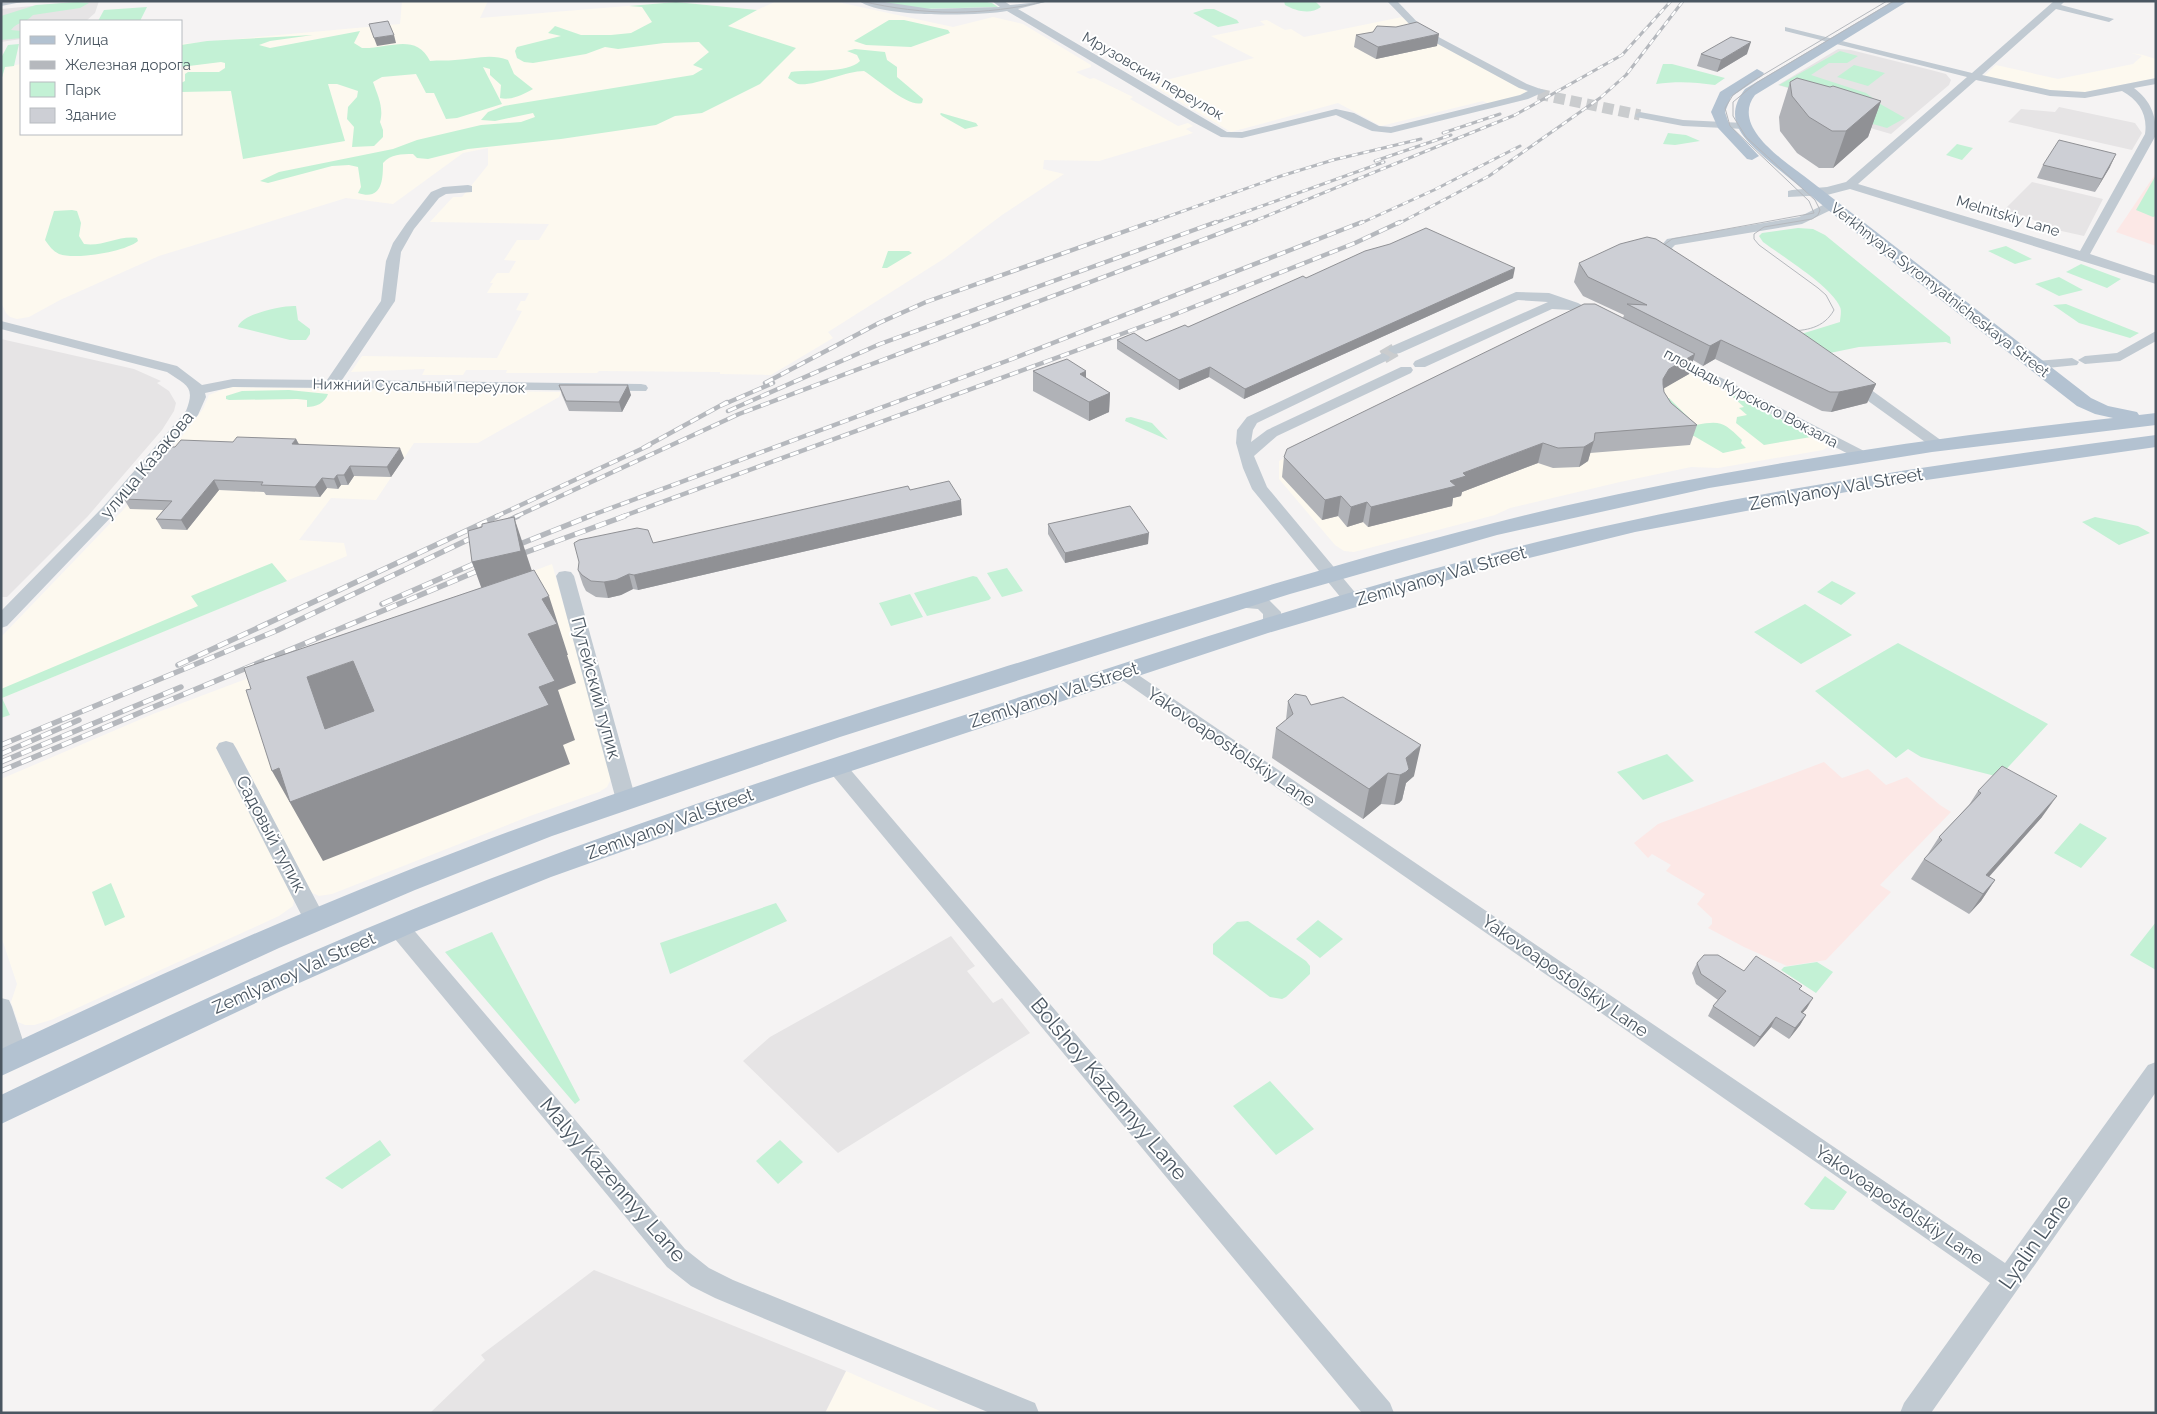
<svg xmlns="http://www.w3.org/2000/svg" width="2157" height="1414" font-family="Raleway,sans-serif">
  <rect width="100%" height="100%" fill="#f5f3f3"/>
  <!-- commercial -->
  <path fill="#fdf9ef" d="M402 1H488L480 18 676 2 757 10 777 1H833L953 27 993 17 1023 24 1091 65V67L1076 72 1090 79 1094 78 1133 97 1130 99 1178 126 1188 123 1193 126 1186 129 1193 133 1099 161 1044 160 1043 169 1064 174 1002 215 945 258 828 332 833 338 771 375 720 374V372L599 371 597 373H506L507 370H466L463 375H422L425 369 351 372 362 356 497 358 522 311 516 310 521 301H525L529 293H487L493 283H490L497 273H509L516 261 504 260 517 240H539L549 224 430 222 453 197H462L488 165V148L463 153 393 204 346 198 159 256 60 300 29 317 17 319 10 317 6 313 1 302V81L5 67 21 64V134H181V44L400 24Z
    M1402 17 1423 36 1530 93 1489 104 1483 101 1381 126 1338 103 1231 132 1150 84 1254 58 1211 36 1265 25 1260 21 1267 20 1285 30 1291 29 1304 37Z
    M2131 53 2143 55 2156 59V78L2086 92 2062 93 1984 76 1996 65 2058 79 2133 64 2142 56Z
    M1561 321 1593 322 1811 433 1828 443 1829 446 1823 450 1718 468 1691 467 1620 482 1510 508 1495 515 1354 552 1344 551 1335 545 1279 479V461Z
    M229 387 561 392 559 397 478 443H414L376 500 331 498 299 540 344 543 347 556 2 698 10 715 1 718V637L125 508 175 449V445L203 409 209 395Z
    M552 564 609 766 611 779 607 787 599 792 530 816 332 894 319 896 310 892 237 749 221 755 294 900 293 906 279 916 51 1020 34 1025H25L18 1022 11 1002 17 984 1 936V779L153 714Z
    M846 1371 873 1383 945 1413H825Z"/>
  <!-- education -->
  <path fill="#e6e4e5" d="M84 1H99L95 13 86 21H21V39L1 42V9Z
    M1838 49 1851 50 1931 70 1946 74 1951 80 1949 85 1891 134 1829 116 1844 105 1778 85Z
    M2059 107 2135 123 2142 133 2132 150 2008 122 2021 109 2055 112Z
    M2032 182 2103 199 2084 236 2048 228 2032 219 2004 210Z
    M1 339 134 369 161 381 157 383 169 391 176 403 174 411 162 430 88 516 7 597H1Z
    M951 936 975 966 967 971 993 1003 1002 998 1030 1033 838 1153 743 1061 770 1037Z
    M594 1270 642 1289 846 1371 825 1413H430L485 1360 481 1355Z"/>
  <!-- medical -->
  <path fill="#fce8e6" d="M2156 173V246L2116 232Z
    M1824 762 1842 778 1868 769 1886 785 1907 777 1940 805 1951 812 1880 885 1891 892 1826 960 1787 966 1744 947 1708 928 1712 924V918L1697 904 1705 894 1666 871 1671 865 1652 854 1648 858 1634 843 1658 824Z"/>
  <!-- green -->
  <path fill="#c3f1d5" d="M877 1H982L992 3 998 7 921 9Z
    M1284 1H1315L1321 7C1310 15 1296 11 1285 5Z
    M77 2 89 3 80 8 33 15C26 23 18 21 11 30L21 31V38L1 40V16L36 5Z
    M676 2 757 10 728 26 796 48 760 84 702 113 675 116 656 125 561 139 468 149 428 159 417 158 413 154C401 154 391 154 383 163 383 180 382 201 358 193L361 187 358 167 349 165 332 166 268 183 260 181 279 172 393 149 417 140 481 125 521 122 535 117 533 113 495 121 481 120 488 112 504 106 693 75 703 69 693 65 709 52 699 42 664 43 618 49 605 47 586 54 533 63 524 62 517 58 515 51 517 47 561 36 548 33 555 26 581 35H611L631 33 652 22 642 7 629 6Z
    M147 7 140 21H98L104 10Z
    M1214 9 1237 20 1239 23 1218 27 1193 13 1205 9Z
    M889 20H904L948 30 950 33 911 47 866 45 854 41Z
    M360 31 354 43 362 48C388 49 416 32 430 61 439 60 447 61 455 60 473 59 491 53 508 60L514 74 533 89C524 94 511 101 500 98L501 85 490 75V69L483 67 502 104 457 118 446 119 434 93H426L416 74 382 77 373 82C378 96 384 108 380 122L383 130V137L374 146 352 147 354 127 347 119 348 107 357 97 358 91 337 84H328L345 141 243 159 231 91 181 92V83L185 81V74L188 72H219L225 68V63L221 62 181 67V45L207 41 313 35 270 41 259 45 270 48Z
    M19 44 14 66 5 67 1 81V58L8 45Z
    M855 49 885 52 887 60 897 67V77L923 99 922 103C909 108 877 79 864 71 846 71 812 87 798 84 795 83 792 80 788 78L791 72C808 69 848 74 860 61L857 55 847 51Z
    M1840 51 1858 56 1847 63H1829L1811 75 1866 93 1882 105 1905 118 1887 128 1845 116 1794 89 1779 85Z
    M1663 64H1672L1725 78 1715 85C1695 82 1677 81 1656 84Z
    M1854 65 1885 73 1868 86 1837 77Z
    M941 113 976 123 978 126 965 129 942 116 940 114Z
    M1668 133 1686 135 1700 141 1675 145 1663 144Z
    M1957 144 1973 148 1962 160 1946 155Z
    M2156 175V216L2153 217 2136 210Z
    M72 210 77 211 81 223 79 236 84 244C103 247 119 235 137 238L138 241C125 252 75 260 59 254 53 251 49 246 45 240L54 211Z
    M1798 228 1813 229 1825 235 1950 337 1951 344 1946 342 1859 347 1825 354 1798 335 1840 322C1840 318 1842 311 1840 307 1832 287 1782 256 1763 242L1759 236 1762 233Z
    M2006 246 2032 259 2015 264 1988 251Z
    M888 251H909L912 253 887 268H882Z
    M2081 264 2121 279 2107 288 2066 272Z
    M2059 277 2083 290 2059 296 2035 284Z
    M2066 304 2139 333 2130 338 2079 323 2053 305Z
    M296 306 298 320 310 329V334L306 340H290L238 327C241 314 284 305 296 306Z
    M289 390 328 394C325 403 316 407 307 407V400L297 399 229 400 226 399V396L242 391Z
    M1726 391 1809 434 1811 437 1764 445 1736 423 1737 417 1747 415 1739 408 1744 407Z
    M1669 398 1696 425C1722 420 1724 423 1742 440L1741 443 1746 448 1723 453 1694 436 1685 438 1660 400Z
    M1131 417 1152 423 1168 440 1125 421 1126 418Z
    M2095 517 2138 526 2150 533 2119 545 2082 522Z
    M272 563 287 581 2 698 10 715 1 718V689L198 606 191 596Z
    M1007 568 1023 591 1002 597 987 573Z
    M973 576 977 577 991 598 989 600 927 616 914 593Z
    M1832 581 1856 593 1841 605 1817 592Z
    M910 594 923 617 891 626 879 603Z
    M1805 604 1852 635 1801 664 1754 632Z
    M1898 643 2048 724 1999 777 1921 757 1908 749 1896 758 1815 691Z
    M1667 754 1694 781 1643 800 1617 772Z
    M2080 823 2107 838 2081 868 2054 853Z
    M111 883 125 917 105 926 92 892Z
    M776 903 787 921 670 974 660 943Z
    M1318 920 1343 939 1320 958 1296 939Z
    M1248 921 1306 961 1310 966V974L1286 997 1282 999 1270 997 1213 954V944L1237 922Z
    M2156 922V970L2130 955Z
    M492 932 580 1100 575 1104 445 952Z
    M1817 962 1833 972 1816 993 1781 970 1784 967Z
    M1270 1081 1314 1129 1276 1155 1233 1106Z
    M380 1140 391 1155 342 1189 325 1178Z
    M780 1140 803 1162 778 1184 756 1161Z
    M1825 1176 1847 1192 1834 1210 1811 1209 1804 1204Z"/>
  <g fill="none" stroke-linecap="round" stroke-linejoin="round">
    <!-- minor-tunnel-far1 -->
    <path stroke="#caccce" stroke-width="11" stroke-dasharray="11 5.5" stroke-linecap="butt" d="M1538 94 1640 115"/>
    <!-- minor-tunnel -->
    <path stroke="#caccce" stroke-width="14" stroke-dasharray="14 7" stroke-linecap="butt" d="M1383 357 1395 350"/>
    <!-- minor -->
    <path fill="#c1cad2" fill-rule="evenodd" d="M1 1H27L1 6Z
      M859 1H878L931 9 1000 7 992 1H1004L1010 5 1049 1 1018 9 1227 132H1242L1336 109 1354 113 1379 126 1391 127 1520 95 1528 91 1519 88 1425 37 1416 31 1387 1H1397L1422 27 1431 33 1527 84 1546 91 1528 99 1391 133 1372 131 1336 115 1242 138 1221 137 1193 122 1007 11C978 16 882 18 859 1Z
      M2054 1H2065L2061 5 2114 19 2109 22 2056 9 1982 75 2050 90 2085 92 2156 78V84L2134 88C2151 101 2156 115 2156 135L2090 254 2156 276V284L1850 189 1827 195 1788 197V191L1792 190 1827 187 1846 182 1967 77 1785 31V27L1972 73ZM1976 80 2050 96 2085 98 2122 91C2139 100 2148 115 2145 134L2080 251 1858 184Z
      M1640 112 1683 120 1744 123 1750 126 1744 129 1683 126 1636 117 1635 115Z
      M468 185 472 186V192L446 194 439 198 414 229 401 252 395 301 342 380 641 384 646 385 648 388 646 391 233 387 205 393 206 397 198 415 115 513 7 626 1 628V611L103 507 186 411C196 386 186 385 167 372L1 329V321L177 366 202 385 233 379 327 380 381 301 386 261 393 243 406 224 431 192 443 187Z
      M1831 201 1837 205 1835 208 1802 224 1675 245 1672 248C1675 255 1682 258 1686 264L1685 267H1675L1664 257 1660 247 1667 239 1799 217Z
      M1516 292 1549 293 1578 303 1605 318 1598 322 1570 310 1552 309 1425 367H1415L1413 364 1415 361 1548 302 1518 300 1400 353 1395 354 1388 350 1390 347Z
      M2156 331V341L2120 361 2085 364 2078 360 2085 356 2117 353Z
      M1669 351 1868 453 1871 456 1868 459H1858L1664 358 1662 355 1664 352Z
      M1383 353 1390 357 1388 360 1257 423 1253 430 1251 442 1267 430 1401 367H1411L1413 370 1411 373 1277 436 1254 456 1267 487 1358 596 1361 600 1358 604H1346L1252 489 1243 468 1236 443 1237 430 1247 417Z
      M2072 358 2079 362 2077 365 2037 369 2030 365 2037 361Z
      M1851 378 1856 379 1942 441 1945 444 1942 447H1932L1846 385 1844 382Z
      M565 571 571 572 574 576 636 800 633 805 626 807 619 805 616 800 556 576 559 572Z
      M1241 597 1269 600 1281 612C1281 626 1275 630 1262 634L1256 632 1253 628 1263 619V614L1258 609 1235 607 1232 603 1235 599Z
      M1122 666 1128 668 2005 1263 2148 1065 2156 1062V1092L1931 1413H1900L1904 1403 1990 1283 1116 676 1113 672 1116 668Z
      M226 741 233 743 236 748 323 914 326 920 323 926 315 929 307 926 216 748 219 743Z
      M836 759 843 761 1390 1403 1394 1413H1362L829 771 826 766 829 761Z
      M398 918 406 921 685 1249 709 1268 733 1280 1035 1403 1039 1413H990L715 1298 691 1286 667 1267 390 933 387 927 390 921Z
      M1 998 9 1000 12 1007 28 1056 24 1063 16 1066 8 1063 1 1046Z"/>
    <!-- major -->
    <path fill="#b3c2d1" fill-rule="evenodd" d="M1893 1H1908L1755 95C1731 126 1782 159 1804 176L2091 398 2108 406 2137 412 2139 415 2156 413V425L1932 452 1709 488 1497 535 1290 594 840 737 552 836 415 890 279 948 1 1076V1049C156 976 311 906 471 846 644 780 821 725 998 669 1185 611 1373 550 1564 506 1745 465 1929 438 2113 418L2095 414 2077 406 1877 250 1771 163C1747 141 1720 122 1745 89Z
      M1757 69 1764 73 1762 76 1731 97 1725 112 1729 124 1759 156 1752 160 1747 159 1718 128 1711 112 1720 92Z
      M2156 435V447L1857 490 1635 532 1492 567 1268 633 812 784 551 877 414 932 279 992 1 1124V1095C155 1021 310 949 469 887 628 825 790 772 952 719 1154 654 1355 585 1562 536 1757 490 1957 461 2156 435Z"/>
    <!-- tram -->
    <path stroke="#b5b8bd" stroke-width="1" d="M861 1C924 16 984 16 1047 1
      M1 3 36 1
      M1666 255 1661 247 1672 239 1814 213 1809 201 1730 126 1725 108 1733 95 1751 82 1887 1
      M1787 331C1806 331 1824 328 1834 310L1826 295 1818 288 1759 245 1754 239V234L1764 227 1812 219 1818 215 1820 210 1815 200 1746 137 1733 116V102L1756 83 1894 1"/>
    <!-- rail-far2 casing -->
    <g stroke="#b5b8bd" stroke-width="3">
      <path id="rail-far2" d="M1443 133 1500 114
        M1375 161 1451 135
        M1147 224 1281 176 1333 160 1421 139
        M1212 224 1384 162
        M1247 224 1515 115 1622 55 1671 1
        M1359 224 1434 190 1520 146
        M1398 224 1489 176 1600 98 1626 75 1683 1"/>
    </g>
    <!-- rail-far1 casing -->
    <g stroke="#b5b8bd" stroke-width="4.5">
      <path id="rail-far1" d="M765 383 879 323 926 302 1151 222
        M720 406 773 383
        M728 411 880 344 1216 222
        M643 448 727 402
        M495 517 650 445
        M515 517 739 414 1250 222
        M587 517 1012 359 1362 222
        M621 517 1168 317 1355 243 1400 222"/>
    </g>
    <!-- rail casing -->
    <g stroke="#b5b8bd" stroke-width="5.5">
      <path id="rail" d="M501 524 518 516
        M510 548 590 516
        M513 557 625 516
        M382 604 485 559
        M178 665 498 516
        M1 745 278 630 480 534
        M1 754 79 720
        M1 762 181 687
        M1 771 487 567"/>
    </g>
    <!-- rail-far2 -->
    <use href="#rail-far2" stroke="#fff" stroke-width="2" stroke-dasharray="6" stroke-linecap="butt"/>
    <!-- rail-far1 -->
    <use href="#rail-far1" stroke="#fff" stroke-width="3" stroke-dasharray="9" stroke-linecap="butt"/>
    <!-- rail -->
    <use href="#rail" stroke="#fff" stroke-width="4" stroke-dasharray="11" stroke-linecap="butt"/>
  </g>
  <!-- wall -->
  <path fill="#b0b2b7" d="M1356 35 1437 46 1376 59 1354 47Z
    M1701 54H1747L1717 72 1697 66Z
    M1790 82 1830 87 1881 101 1868 137 1833 168H1819L1797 153 1780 131 1779 117Z
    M2043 165 2110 167 2095 192 2037 178Z
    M1579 263 1876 384 1867 403 1831 412 1822 411 1715 359 1703 366 1693 360 1689 374 1663 388 1664 392 1671 403 1697 425 1690 445 1590 453 1588 461 1579 467 1553 468 1538 463 1462 492 1461 496 1453 498 1452 506 1368 527 1363 522 1347 527 1338 516 1322 520 1282 477 1284 457 1623 318 1624 315 1583 296 1574 282Z
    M1306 278H1513L1244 399 1209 377 1179 390 1117 349V340L1146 341 1188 327Z
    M1033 371H1086V378L1110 393 1109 412 1089 421 1033 391Z
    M559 385 631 395 622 412 569 411 562 395Z
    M296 439 299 444 404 458 391 477 354 476 348 485H341L338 489 327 488 320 497 266 495 264 492 219 490 187 530 162 529 156 519 163 510 130 509 124 499 175 447 233 442Z
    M910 490 962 515 638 590 633 589 621 595 608 598 596 597 586 591 583 585 578 570 653 543Z
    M1048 524 1148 544 1065 563 1048 534Z
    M1288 701 1414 776 1406 783 1402 800 1399 803 1394 805 1381 804 1363 819 1272 758 1276 728 1286 720Z
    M1978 791 2042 817 1989 877 1995 880 1981 901 1969 914 1911 879 1924 859 1928 854 1939 837 1969 805Z
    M1697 963 1744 971 1800 990 1807 1008 1802 1013 1806 1015 1800 1025 1789 1039 1771 1027 1754 1047 1708 1016 1713 1006 1718 1000 1696 984 1692 973Z"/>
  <!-- shaded-wall -->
  <path fill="#909195" d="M1439 34 1437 46 1376 59 1378 47Z
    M394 35 396 43 377 46 374 38Z
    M1751 42 1747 54 1717 72 1721 60Z
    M1881 101 1868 137 1833 168 1846 131Z
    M2116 154 2110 167 2095 192 2102 179Z
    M1515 268 1513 278 1244 399 1245 389Z
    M1721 340 1715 359 1703 366 1710 346Z
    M1695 354 1689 374 1663 389V379L1669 369Z
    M1210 367 1209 377 1179 390V380Z
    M1086 371V390L1080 374Z
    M1876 384 1867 403 1831 412 1839 392Z
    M628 385 631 395 622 412 619 402Z
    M1110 393 1109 412 1089 421V402Z
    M296 439 301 449 292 444Z
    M1594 441 1588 461 1579 467 1584 447Z
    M1543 443 1538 463 1462 492 1461 496 1453 498 1452 506 1368 527 1371 507 1450 481 1463 473Z
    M400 448 404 458 391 477 387 467Z
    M350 466 354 476 348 485 344 475Z
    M337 475 341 485 338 489 334 479Z
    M322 478 327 488 320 497 315 487Z
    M214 480 219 490 187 530 181 520Z
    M1341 496 1338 516 1322 520 1325 500Z
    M961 500 962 515 638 590 634 575Z
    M1367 502 1363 522 1347 527 1351 507Z
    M514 517 533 574 493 620 472 562Z
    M1149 533 1148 544 1065 563V553Z
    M629 574 633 589 621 595 608 598 604 582Z
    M549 596 568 655H567L576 683 558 690 575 740 563 745 570 764 323 861 272 771 307 677 353 661 539 687 528 634 542 599Z
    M1421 745 1414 776 1406 783 1402 800 1399 803 1394 805 1400 775 1406 758Z
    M1388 773 1381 804 1363 819 1369 789Z
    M2057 796 2042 817 1977 890 1986 875Z
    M1995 880 1981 901 1969 914 1983 894Z
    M1813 998 1807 1008 1795 1022 1801 1012Z
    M1806 1015 1800 1025 1789 1039 1795 1028Z
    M1776 1017 1771 1027 1754 1047 1760 1037Z"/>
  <!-- building -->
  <path fill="#cdcfd5" stroke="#909195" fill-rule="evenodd" d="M388 21 394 35 374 38 369 24Z
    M1417 22 1439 34 1378 47 1356 35 1373 32 1377 26 1396 27Z
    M1731 37 1751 42 1721 60 1701 54Z
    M1797 78 1830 87 1833 86 1881 101 1846 131H1832L1809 117 1792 96 1790 82Z
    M2059 140 2116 154 2102 179 2043 165Z
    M1426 228 1515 268 1245 389 1210 367 1179 380 1117 340 1134 333 1146 341 1185 325 1188 327 1303 276 1306 278 1365 251 1390 244Z
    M1647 237 1656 239 1801 332 1876 384 1839 392H1830L1721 340 1710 346 1627 304 1647 305 1588 277 1579 263 1620 244Z
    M1584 304H1595L1695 354 1669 369 1663 379V384L1664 392 1671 403 1697 425 1595 433 1594 441 1584 447 1558 448 1543 443 1463 473 1466 476 1450 481 1456 486 1371 507 1367 502 1351 507 1341 496 1325 500 1284 457 1287 449Z
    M1067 359 1086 371 1080 374 1110 393 1089 402 1033 371Z
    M559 385H628L619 402 566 401Z
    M237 437 296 439 292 444 400 448 387 467 350 466 344 475H337L334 479 322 478 315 487 261 485 263 482 214 480 181 520 156 519 172 501 124 499 171 447H175L181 440 233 442Z
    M949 481 961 500 634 575 629 574 616 580 604 582 591 581 582 575 578 570 579 562 574 543 579 540 637 528 648 530 653 543 908 486 910 490Z
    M1130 506 1149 533 1065 553 1048 524Z
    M514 517 521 551 472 562 468 531 482 527V524Z
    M534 570 549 596 542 599 557 624 528 634 555 681 539 687 549 705 290 802 279 768 272 771 246 690 251 689 244 668ZM353 661 374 711 325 729 307 677Z
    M1295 694 1306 696 1311 705 1343 697 1421 745 1406 758 1409 769 1406 772 1400 775 1388 773 1369 789 1276 728 1293 714 1288 701Z
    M2002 766 2057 796 1986 875 1995 880 1983 894 1924 859 1942 840 1939 837 1981 793 1978 791Z
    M1704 955H1718L1744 971 1756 956 1802 986 1799 989 1813 998 1801 1012 1806 1015 1795 1028 1776 1017 1760 1037 1713 1006 1726 991 1701 974 1697 963Z"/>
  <g text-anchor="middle" stroke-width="4" stroke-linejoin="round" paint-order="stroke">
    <!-- far-street labels -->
    <g font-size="15" fill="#4a5661" stroke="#fff">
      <text transform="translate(1153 76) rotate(30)" y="5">Мрузовский переулок</text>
      <text transform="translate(2008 216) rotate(17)" y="5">Melnitskiy Lane</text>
      <text transform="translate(1940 290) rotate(38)" y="5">Verkhnyaya Syromyatnicheskaya Street</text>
      <text transform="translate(419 386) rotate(1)" y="5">Нижний Сусальный переулок</text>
      <text transform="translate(1751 398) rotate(28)" y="5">площадь Курского Вокзала</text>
    </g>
    <!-- street labels -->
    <g font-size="18" fill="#4a5661" stroke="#fff">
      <text transform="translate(147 465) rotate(-50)" y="6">улица Казакова</text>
      <text transform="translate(1836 489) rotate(-10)" y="6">Zemlyanoy Val Street</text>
      <text transform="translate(1441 576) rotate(-16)" y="6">Zemlyanoy Val Street</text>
      <text transform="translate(596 688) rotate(75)" y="6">Путейский тупик</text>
      <text transform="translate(1054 695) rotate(-18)" y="6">Zemlyanoy Val Street</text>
      <text transform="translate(1231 747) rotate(34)" y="6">Yakovoapostolskiy Lane</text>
      <text transform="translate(670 824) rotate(-20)" y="6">Zemlyanoy Val Street</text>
      <text transform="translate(271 834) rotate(62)" y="6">Садовый тупик</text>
      <text transform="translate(294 973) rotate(-24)" y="6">Zemlyanoy Val Street</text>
      <text transform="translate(1565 976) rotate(35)" y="6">Yakovoapostolskiy Lane</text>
      <text transform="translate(1899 1205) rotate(34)" y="6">Yakovoapostolskiy Lane</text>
    </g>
    <!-- near-street labels -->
    <g font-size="21" fill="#4a5661" stroke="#fff">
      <text transform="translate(1109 1089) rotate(50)" y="7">Bolshoy Kazennyy Lane</text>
      <text transform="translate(613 1180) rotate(49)" y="7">Malyy Kazennyy Lane</text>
      <text transform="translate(2035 1242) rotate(-55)" y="7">Lyalin Lane</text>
    </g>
  </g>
  <!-- border -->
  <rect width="2157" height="1414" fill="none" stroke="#4a5661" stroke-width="5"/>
  <!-- legend -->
  <rect x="20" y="20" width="162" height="115" fill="#ffffff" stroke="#b7bbc0"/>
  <rect x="30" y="36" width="25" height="8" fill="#b3c2d1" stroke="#b7bbc0"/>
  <text x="65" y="45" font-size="15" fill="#4a5661">Улица</text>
  <rect x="30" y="61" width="25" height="8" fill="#b5b8bd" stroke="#b7bbc0"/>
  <text x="65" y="70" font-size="15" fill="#4a5661">Железная дорога</text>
  <rect x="30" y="82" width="25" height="15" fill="#c3f1d5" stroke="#b7bbc0"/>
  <text x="65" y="95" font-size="15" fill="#4a5661">Парк</text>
  <rect x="30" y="108" width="25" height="15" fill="#cdcfd5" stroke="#b7bbc0"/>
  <text x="65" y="120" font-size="15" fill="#4a5661">Здание</text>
</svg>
